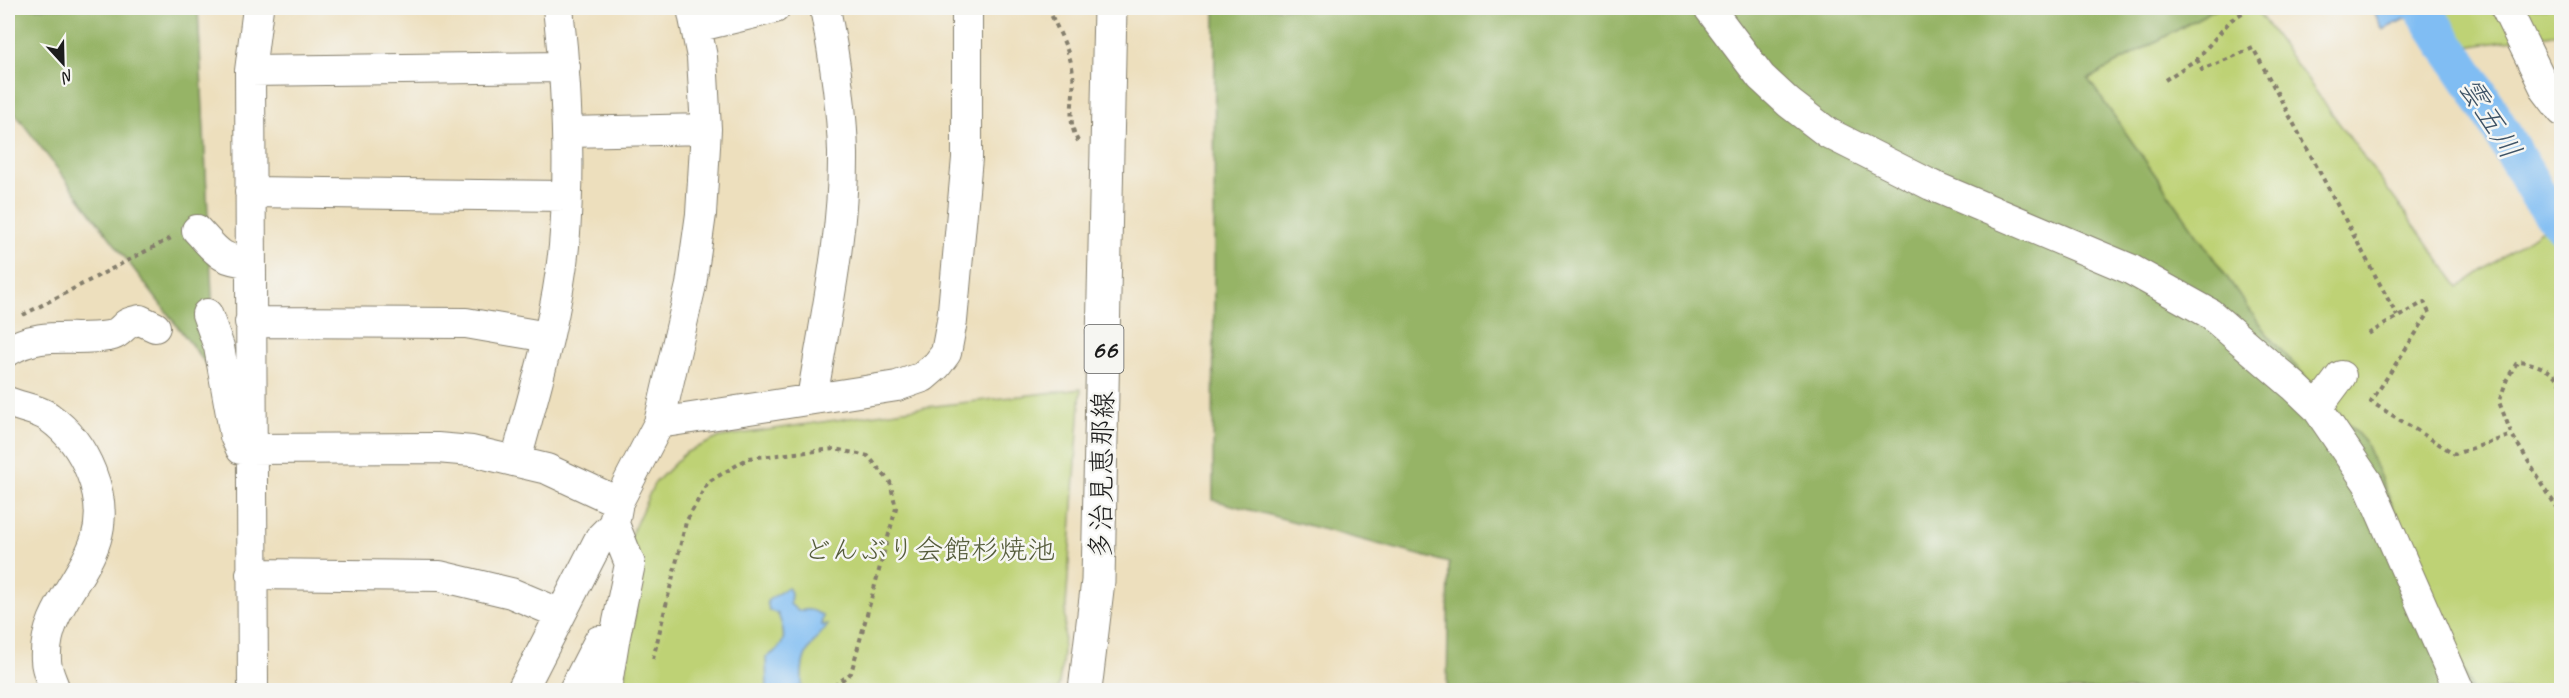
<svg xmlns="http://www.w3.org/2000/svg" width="2569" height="698" font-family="Caveat,'Klee One',sans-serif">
  <rect width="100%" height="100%" fill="#f6f6f2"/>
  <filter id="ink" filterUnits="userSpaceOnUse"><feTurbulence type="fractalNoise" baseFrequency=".0167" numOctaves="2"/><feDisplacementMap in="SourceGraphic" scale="12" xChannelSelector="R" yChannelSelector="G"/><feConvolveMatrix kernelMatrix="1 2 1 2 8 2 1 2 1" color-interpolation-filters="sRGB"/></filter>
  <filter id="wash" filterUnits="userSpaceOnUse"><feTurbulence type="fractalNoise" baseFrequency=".008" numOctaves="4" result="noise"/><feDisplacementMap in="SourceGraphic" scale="24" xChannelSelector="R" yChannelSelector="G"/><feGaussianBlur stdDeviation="1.35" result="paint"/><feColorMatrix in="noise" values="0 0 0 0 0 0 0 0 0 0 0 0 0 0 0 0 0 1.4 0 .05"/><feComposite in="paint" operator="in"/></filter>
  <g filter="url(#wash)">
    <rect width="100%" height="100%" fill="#eddfbd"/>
    <!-- green -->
    <path fill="#bed275" stroke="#6d7748" stroke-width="1.5" d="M2217 8H2255L2459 287 2561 216V690H2472L2365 442 2268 336 2088 79Z
      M2434 8H2561V33L2431 52Z
      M1081 389 1062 664 1058 690H622L642 571 630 537 654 484 685 453 720 437 918 408Z"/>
    <!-- forest -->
    <path fill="#96b466" stroke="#596841" stroke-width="1.5" d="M8 8H198L216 377 8 104Z
      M1215 8H2217L2088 79 2268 336 2365 442 2472 690H1447L1449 563 1213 500Z"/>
    <!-- water -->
    <path fill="#80bdf3" stroke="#4e6c88" stroke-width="1.5" d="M2372 8H2426L2383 30Z
      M788 587 791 593 790 604 798 611C808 608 814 610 823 616L821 625H828C808 648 800 655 802 686L788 690H767L766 657C788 646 786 634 778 614L769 610 767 601Z"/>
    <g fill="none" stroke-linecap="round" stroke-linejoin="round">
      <!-- river -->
      <path stroke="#80bdf3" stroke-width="38" d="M2422 8 2475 87 2539 196 2562 225"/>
    </g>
  </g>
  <g filter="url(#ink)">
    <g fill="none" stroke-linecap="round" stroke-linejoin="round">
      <!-- minor casing -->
      <g stroke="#847e6c" stroke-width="32">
        <path id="minor" d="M1709 8 1761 77 1789 103 1828 133 1931 185 2130 269 2209 313 2294 386 2317 408 2368 483 2459 690
          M2506 8 2546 90 2562 111
          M696 27 775 8
          M250 71 565 67
          M568 132 706 129
          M250 192 566 196
          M197 230C217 251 219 260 250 262
          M207 314 219 347 235 436 241 449 437 448 472 451 547 469 618 502
          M250 322 466 323 548 337
          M8 351C42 330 71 342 108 336 117 335 120 330 127 324 130 322 136 321 140 320L155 327
          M812 399C825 319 844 235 843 153 842 104 834 55 825 8
          M8 402C20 407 40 410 50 418 85 443 109 497 96 539 83 581 43 613 46 660 46 670 52 681 55 690
          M2317 408 2341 376
          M659 423 897 386 923 377 937 365 946 353 952 321 967 158V8
          M516 460C535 390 557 318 564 246 571 166 567 87 558 8
          M251 574 440 576 511 593 561 614
          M253 690 250 71 258 8
          M522 690 600 538 614 524
          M574 690 599 641H614
          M606 690 614 641 630 564 614 524 618 502 659 423 691 285 701 214 706 129 702 57 692 8"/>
      </g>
      <!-- major casing -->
      <g stroke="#847e6c" stroke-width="35">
        <path id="major" d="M1085 690 1098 581 1110 8"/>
      </g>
      <!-- path -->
      <path stroke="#847e6c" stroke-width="4" stroke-dasharray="4.5 4.5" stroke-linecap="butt" d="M1048 8C1057 28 1071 52 1073 74 1076 99 1064 121 1080 144
        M2197 59 2202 70 2253 48 2397 316
        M2165 80 2197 59 2231 20 2250 8
        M23 315 173 237
        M2368 334 2424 302 2429 313 2371 402 2455 454 2512 435
        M2562 385C2554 370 2534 363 2518 361L2507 379 2499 402 2512 435 2562 516
        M653 659 686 522 708 482 749 458 835 449 868 456 890 482 896 508 851 673 829 690"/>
      <!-- minor -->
      <use href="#minor" stroke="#fff" stroke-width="30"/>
      <!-- major -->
      <use href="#major" stroke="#fff" stroke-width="33"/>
    </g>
  </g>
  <g text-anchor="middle" stroke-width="5" stroke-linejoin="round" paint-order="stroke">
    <!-- shield labels -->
    <rect fill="#f6f6f2" stroke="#5d5d5c" stroke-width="1.5" x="1084.5" y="325" width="39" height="48" rx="4.5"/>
    <g font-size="27" font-weight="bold" fill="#1c1c1c">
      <text x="1104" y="358">66</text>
    </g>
    <!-- street labels -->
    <g font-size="28" fill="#1c1c1c" stroke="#f6f6f2">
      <text transform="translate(1101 475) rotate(-89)" y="10">多治見恵那線</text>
    </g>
    <!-- park labels -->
    <g font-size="28" fill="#555c3b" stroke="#f6f6f2">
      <text x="929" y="559">どんぶり会館杉焼池</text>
    </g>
    <!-- water labels -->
    <g font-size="30" font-style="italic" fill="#3f5467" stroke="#f6f6f2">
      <text transform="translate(2490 118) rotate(58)" y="10">雲五川</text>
    </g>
  </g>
  <!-- margin -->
  <rect width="2569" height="698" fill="none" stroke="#f6f6f2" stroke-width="30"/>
  <!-- north arrow -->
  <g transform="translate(63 63) rotate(158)" stroke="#f6f6f2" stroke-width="4.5" paint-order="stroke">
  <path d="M0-4.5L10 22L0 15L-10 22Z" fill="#1c1c1c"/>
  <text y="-9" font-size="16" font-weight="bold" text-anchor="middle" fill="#1c1c1c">N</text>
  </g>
</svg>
